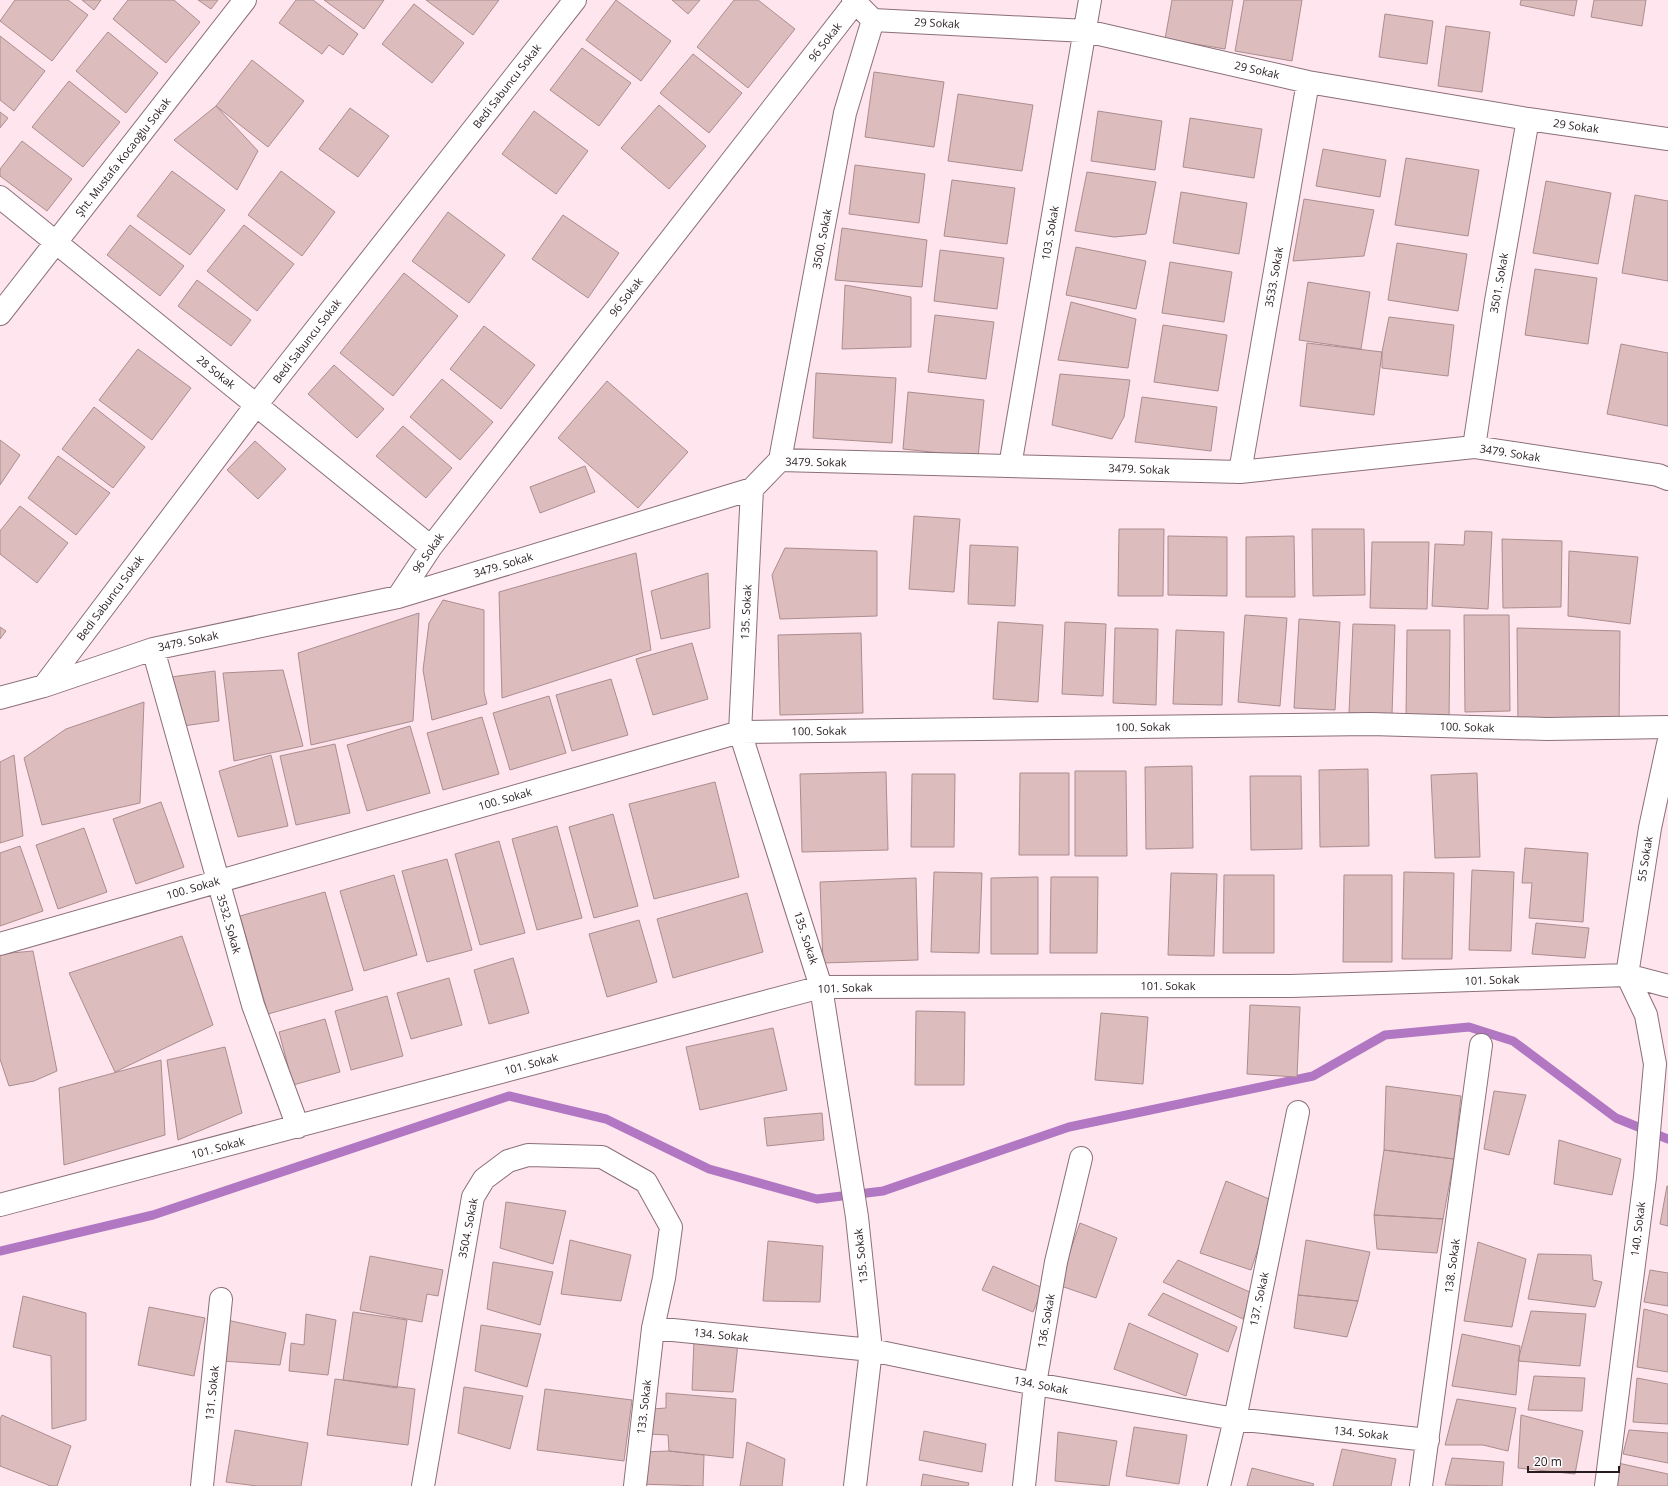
<svg xmlns="http://www.w3.org/2000/svg" width="1668" height="1486" font-family="'Open Sans',sans-serif">
  <rect width="100%" height="100%" fill="#ffe5ee"/>
  <g fill="none" stroke-linecap="round" stroke-linejoin="round">
    <!-- stream -->
    <path stroke="#b177c2" stroke-width="9" d="M0 1251 153 1215 509 1096 606 1119 709 1169 817 1199 883 1191 1069 1127 1313 1076 1385 1035 1469 1027 1513 1041 1616 1118 1668 1139"/>
  </g>
  <!-- building -->
  <path fill="#dcbcbd" stroke="#ac8d8f" d="M15 0H68L88 15 52 61 0 21Z
    M82 0H101L94 10Z
    M128 0H174L200 22 166 63 113 19Z
    M198 0H218L211 9Z
    M296 0H313L358 34 343 55 329 45 322 54 279 23Z
    M324 0H384L364 29Z
    M426 0H499L473 35Z
    M616 0 671 41 641 81 586 40Z
    M672 0H700L688 14Z
    M734 0H758L795 29 748 88 697 47Z
    M1172 0H1233L1225 49 1165 39Z
    M1244 0H1302L1292 61 1235 51Z
    M1521 0H1577L1574 16 1520 5Z
    M1594 0H1646L1642 26 1591 17Z
    M414 4 464 43 432 83 382 44Z
    M1385 14 1433 21 1427 64 1379 57Z
    M1446 26 1490 32 1482 92 1438 86Z
    M108 32 158 73 126 113 76 71Z
    M0 36 45 71 14 111 0 100Z
    M582 48 631 83 599 126 550 90Z
    M693 54 742 93 709 133 660 93Z
    M252 60 304 101 268 147 216 106Z
    M874 72 944 82 934 147 865 137Z
    M69 81 120 122 83 167 32 127Z
    M958 94 1033 105 1022 171 948 161Z
    M659 105 706 146 669 189 621 148Z
    M216 106 258 151 237 190 174 140Z
    M350 108 389 136 358 177 319 149Z
    M534 111 588 151 556 194 502 154Z
    M1098 111 1162 121 1155 170 1091 161Z
    M0 112 8 118 0 128Z
    M1190 118 1262 129 1254 178 1183 167Z
    M22 141 72 179 47 211 0 176V169Z
    M1323 149 1386 160 1380 197 1316 186Z
    M1406 158 1479 170 1468 236 1395 225Z
    M855 165 925 174 919 223 849 214Z
    M172 171 225 210 190 255 137 216Z
    M281 171 335 212 302 256 248 215Z
    M1087 172 1156 182 1146 234 1114 237 1075 231Z
    M952 180 1015 188 1007 244 944 236Z
    M1546 181 1611 193 1598 264 1533 253Z
    M1181 192 1247 203 1239 254 1173 243Z
    M1635 195 1668 201V281L1622 273Z
    M1304 199 1374 210 1364 256 1293 261Z
    M448 212 505 255 469 303 412 261Z
    M563 215 619 253 588 298 532 259Z
    M130 225 184 266 160 296 107 255Z
    M244 225 294 264 257 311 207 271Z
    M842 228 927 240 922 287 835 280Z
    M1397 243 1467 254 1458 311 1388 300Z
    M1076 247 1146 261 1136 309 1066 295Z
    M940 250 1004 258 997 309 934 301Z
    M1170 262 1232 272 1224 322 1162 313Z
    M1535 269 1597 278 1588 344 1525 335Z
    M404 273 458 316 393 396 340 353Z
    M197 280 251 320 231 346 178 306Z
    M1308 282 1370 292 1361 349 1299 340Z
    M845 285 911 297V347L842 349Z
    M1071 302 1136 319 1128 368 1058 360Z
    M935 315 994 322 986 379 928 372Z
    M1389 317 1454 325 1448 376 1382 368V352Z
    M1163 325 1227 335 1218 391 1154 382Z
    M484 326 535 365 501 409 450 369Z
    M1307 343 1382 352 1374 415 1300 406Z
    M1621 344 1668 353V426L1607 414Z
    M138 349 191 388 152 440 99 400Z
    M334 365 384 409 357 438 308 394Z
    M816 373 896 378 892 443 813 438Z
    M1060 374 1130 380 1124 417 1112 439 1052 425Z
    M442 379 493 422 460 460 410 417Z
    M607 381 688 452 638 508 558 438Z
    M908 392 984 400 978 457 903 449Z
    M1142 397 1217 407 1211 451 1135 442Z
    M94 407 145 447 113 488 62 449Z
    M403 426 452 468 426 498 376 456Z
    M0 440 20 455 0 485Z
    M255 441 286 469 258 499 227 470Z
    M58 456 110 493 76 535 28 498Z
    M585 466 595 492 540 513 530 487Z
    M20 506 68 543 37 583 0 554V531Z
    M914 516 960 519 954 592 909 589Z
    M1119 529H1164L1163 596H1118Z
    M1312 529H1364L1365 595 1313 596Z
    M1465 531 1492 532 1488 609 1432 606 1435 544 1464 545Z
    M1168 536 1227 537V596L1168 595Z
    M1294 536 1295 597H1246V537Z
    M1502 539 1562 541 1561 607 1503 608Z
    M1372 542H1429L1427 609 1370 608Z
    M970 545 1018 547 1015 606 968 604Z
    M785 548 877 551V616L780 619 772 575Z
    M1569 551 1638 557 1630 624 1568 616Z
    M636 553 651 650 502 698 499 592Z
    M708 573 710 628 661 639 651 591Z
    M443 600 484 610V692L487 704 432 720 423 670 429 623Z
    M419 613 413 721 311 745 298 653Z
    M1245 615 1287 618 1280 706 1238 702Z
    M1464 615H1509L1510 711 1465 712Z
    M1299 619 1340 622 1335 710 1294 708Z
    M998 622 1043 625 1038 702 993 699Z
    M1065 622 1106 624 1103 696 1062 694Z
    M1353 624 1395 625 1392 714 1349 713Z
    M0 627 6 631 0 639Z
    M1115 628 1158 629 1156 705 1113 703Z
    M1517 628 1620 631 1619 725H1518Z
    M1176 630 1224 632 1222 705 1173 704Z
    M1407 630H1450L1449 720 1406 719Z
    M861 633 863 713 780 715 778 635Z
    M692 643 708 699 653 715 636 659Z
    M283 670 303 746 234 761 223 673Z
    M215 671 219 721 183 726 171 677Z
    M611 679 628 735 572 751 556 695Z
    M549 696 566 753 510 770 493 713Z
    M144 702 140 803 42 825 24 758 66 729Z
    M482 717 499 774 443 790 427 733Z
    M410 726 430 793 367 811 347 745Z
    M335 744 350 813 296 825 280 756Z
    M14 755 23 836 0 843V762Z
    M271 755 288 826 238 837 219 771Z
    M1192 766 1193 848 1146 849 1145 767Z
    M1368 769 1369 846 1320 847 1319 770Z
    M1075 771H1126L1127 856H1075Z
    M886 772 888 850 802 852 800 774Z
    M1020 773H1069V855H1019Z
    M1477 773 1480 857 1435 858 1431 775Z
    M912 774H955L954 847H911Z
    M1250 776H1301L1302 849 1251 850Z
    M715 782 739 877 654 899 629 804Z
    M161 802 184 867 136 884 113 819Z
    M613 814 638 906 594 918 569 827Z
    M557 826 582 918 537 930 512 839Z
    M84 828 107 892 58 909 36 845Z
    M499 841 525 933 480 945 455 854Z
    M20 846 43 911 0 926V853Z
    M1525 848 1588 853 1583 922 1529 918 1532 883H1522Z
    M447 859 472 950 427 962 402 871Z
    M1472 870 1514 872 1511 951 1469 950Z
    M934 872 982 873 979 953 931 952Z
    M1404 872 1454 873 1452 959H1402Z
    M1171 873 1217 874 1214 956 1168 955Z
    M394 875 417 955 364 971 340 891Z
    M1224 875H1274V953H1223Z
    M1344 875H1392V962H1343Z
    M1038 877V954H991V878Z
    M1051 877H1098L1097 953H1050Z
    M916 878 918 960 823 963 820 882Z
    M325 892 353 990 268 1014 240 916Z
    M747 893 763 952 673 978 657 919Z
    M639 920 657 982 607 997 589 934Z
    M1536 923 1589 928 1585 958 1532 954Z
    M182 936 213 1025 115 1072 69 973Z
    M33 951 57 1071 34 1081 9 1086 0 1059V954Z
    M513 958 529 1013 489 1024 474 970Z
    M449 978 462 1025 411 1039 397 993Z
    M387 996 403 1056 351 1070 335 1011Z
    M1250 1005 1300 1007 1297 1077 1247 1074Z
    M916 1011 965 1012 964 1085H915Z
    M1101 1013 1148 1017 1143 1084 1095 1080Z
    M325 1019 340 1072 293 1085 279 1032Z
    M773 1028 787 1090 700 1110 686 1047Z
    M225 1047 242 1113 178 1140 167 1060Z
    M161 1060 165 1135 64 1165 59 1088Z
    M1386 1086 1461 1096 1454 1159 1384 1150Z
    M1494 1091 1526 1095 1509 1155 1484 1149Z
    M822 1113 824 1140 767 1146 764 1118Z
    M1559 1140 1621 1159 1612 1195 1554 1184Z
    M1384 1150 1454 1159 1443 1219 1374 1215Z
    M1226 1181 1274 1201 1251 1270 1200 1253Z
    M1667 1186H1668V1226L1660 1224Z
    M506 1202 566 1211 553 1264 500 1248Z
    M1374 1215 1443 1219 1437 1253 1377 1249Z
    M1080 1223 1117 1238 1096 1298 1058 1285Z
    M570 1240 631 1255 621 1301 561 1294Z
    M1306 1240 1370 1252 1358 1301 1298 1295Z
    M768 1241 823 1246 820 1302 763 1301Z
    M1478 1242 1526 1259 1512 1327 1464 1321Z
    M1538 1254 1591 1255 1593 1280 1602 1282 1595 1307 1528 1299Z
    M370 1256 443 1270 438 1296 427 1294 422 1322 360 1310Z
    M1178 1260 1252 1293 1243 1319 1163 1282Z
    M493 1262 553 1272 540 1325 487 1309Z
    M993 1266 1043 1288 1033 1312 982 1290Z
    M1650 1270 1668 1273V1306L1644 1302Z
    M1163 1293 1237 1327 1228 1352 1148 1315Z
    M1298 1295 1358 1301 1347 1337 1294 1328Z
    M23 1296 86 1313V1420L52 1429 51 1356 13 1347Z
    M149 1307 205 1318 194 1376 138 1365Z
    M1644 1309 1668 1315V1372L1637 1367Z
    M1531 1311 1586 1314 1580 1366 1518 1361Z
    M353 1312 407 1320 397 1388 343 1380Z
    M306 1314 336 1320 328 1375 289 1371 291 1343 304 1345Z
    M227 1320 286 1333 280 1365 222 1361Z
    M1129 1323 1198 1354 1186 1396 1114 1369Z
    M481 1325 541 1334 527 1387 475 1371Z
    M1462 1334 1520 1346 1516 1395 1452 1386Z
    M694 1340 738 1342 733 1392 692 1390Z
    M1534 1376 1585 1378 1582 1411 1528 1410Z
    M1637 1378 1668 1384V1424L1633 1422Z
    M335 1379 415 1389 408 1445 327 1435Z
    M464 1387 523 1396 510 1449 458 1433Z
    M545 1389 632 1400 624 1461 537 1450Z
    M666 1393 736 1399 733 1458 669 1451 668 1435 649 1434 652 1409 666 1408Z
    M1457 1399 1516 1408 1508 1451 1483 1445H1445Z
    M2 1415 71 1446 57 1486H51L0 1466V1419Z
    M1521 1415 1583 1431 1575 1474 1518 1468Z
    M1134 1427 1187 1435 1179 1484 1126 1476Z
    M235 1430 308 1443 301 1486H257L226 1482Z
    M1629 1430 1668 1433V1463L1623 1454Z
    M924 1431 986 1444 982 1472 919 1460Z
    M1058 1432 1117 1441 1109 1486 1055 1481Z
    M747 1442 785 1459 782 1486H740Z
    M1342 1449 1396 1459 1391 1486H1333Z
    M669 1451 704 1455 703 1486 639 1484 643 1452Z
    M1452 1458 1504 1462 1502 1486 1445 1485Z
    M1618 1463 1668 1474V1486H1614Z
    M1252 1468 1314 1484 1313 1486H1247Z
    M923 1474 969 1483 968 1486H921Z"/>
  <g fill="none" stroke-linecap="round" stroke-linejoin="round">
    <!-- minor casing -->
    <g stroke="#8b6f79" stroke-width="24">
      <path id="minor" d="M853 0 873 20 1086 31 1308 82 1528 119 1668 139
        M0 197 431 547
        M0 314 245 0
        M1474 447 1496 301 1528 119
        M780 460 845 113 873 20
        M1010 466 1090 0
        M1240 472 1308 82
        M752 489 740 732 821 987 857 1217 871 1350 855 1486
        M398 597 431 547 857 0
        M153 649 253 1005 298 1127
        M44 686 257 404 575 0
        M0 698 44 686 153 649 398 597 752 489 780 460 1240 472 1474 447 1658 475 1668 479
        M0 944 740 732 1371 724 1547 729 1668 727
        M1627 975 1650 828 1668 744
        M0 1205 821 987 1291 986 1627 975 1668 986
        M653 1328 871 1350 1035 1384 1235 1419 1428 1440
        M202 1486 221 1299
        M423 1486 473 1197 484 1179 508 1161 528 1155 602 1157 646 1182 671 1227 664 1278 653 1328 635 1486
        M1024 1486 1035 1384 1056 1262 1081 1158
        M1219 1486 1235 1419 1298 1112
        M1421 1486 1481 1045
        M1606 1486 1645 1177 1655 1064 1646 1015 1627 975"/>
    </g>
    <!-- minor -->
    <use href="#minor" stroke="#fff" stroke-width="22"/>
  </g>
  <g text-anchor="middle" stroke-width="3" stroke-linejoin="round" paint-order="stroke">
    <!-- street labels -->
    <g font-size="11" fill="#261b1e" stroke="#fff">
      <text transform="translate(937 23) rotate(3)" y="4">29 Sokak</text>
      <text transform="translate(825 42) rotate(-52)" y="4">96 Sokak</text>
      <text transform="translate(1257 70) rotate(13)" y="4">29 Sokak</text>
      <text transform="translate(507 86) rotate(-52)" y="4">Bedi Sabuncu Sokak</text>
      <text transform="translate(1576 126) rotate(8)" y="4">29 Sokak</text>
      <text transform="translate(123 157) rotate(-52)" y="4">Şht. Mustafa Kocaoğlu Sokak</text>
      <text transform="translate(1050 233) rotate(-80)" y="4">103. Sokak</text>
      <text transform="translate(822 239) rotate(-79)" y="4">3500. Sokak</text>
      <text transform="translate(1274 277) rotate(-80)" y="4">3533. Sokak</text>
      <text transform="translate(1499 283) rotate(-80)" y="4">3501. Sokak</text>
      <text transform="translate(626 297) rotate(-52)" y="4">96 Sokak</text>
      <text transform="translate(307 341) rotate(-52)" y="4">Bedi Sabuncu Sokak</text>
      <text transform="translate(216 372) rotate(39)" y="4">28 Sokak</text>
      <text transform="translate(1510 453) rotate(9)" y="4">3479. Sokak</text>
      <text transform="translate(816 462) rotate(1)" y="4">3479. Sokak</text>
      <text transform="translate(1139 469) rotate(2)" y="4">3479. Sokak</text>
      <text transform="translate(428 553) rotate(-55)" y="4">96 Sokak</text>
      <text transform="translate(503 565) rotate(-17)" y="4">3479. Sokak</text>
      <text transform="translate(110 598) rotate(-53)" y="4">Bedi Sabuncu Sokak</text>
      <text transform="translate(746 612) rotate(-87)" y="4">135. Sokak</text>
      <text transform="translate(188 641) rotate(-12)" y="4">3479. Sokak</text>
      <text transform="translate(1143 727) rotate(-1)" y="4">100. Sokak</text>
      <text transform="translate(1467 727) rotate(2)" y="4">100. Sokak</text>
      <text transform="translate(819 731) rotate(-1)" y="4">100. Sokak</text>
      <text transform="translate(505 799) rotate(-16)" y="4">100. Sokak</text>
      <text transform="translate(1645 859) rotate(-81)" y="4">55 Sokak</text>
      <text transform="translate(193 888) rotate(-16)" y="4">100. Sokak</text>
      <text transform="translate(229 924) rotate(74)" y="4">3532. Sokak</text>
      <text transform="translate(806 938) rotate(72)" y="4">135. Sokak</text>
      <text transform="translate(1492 980) rotate(-2)" y="4">101. Sokak</text>
      <text x="1168" y="990">101. Sokak</text>
      <text transform="translate(845 988) rotate(-2)" y="4">101. Sokak</text>
      <text transform="translate(531 1064) rotate(-15)" y="4">101. Sokak</text>
      <text transform="translate(218 1148) rotate(-15)" y="4">101. Sokak</text>
      <text transform="translate(468 1228) rotate(-79)" y="4">3504. Sokak</text>
      <text transform="translate(1638 1229) rotate(-83)" y="4">140. Sokak</text>
      <text transform="translate(861 1256) rotate(-96)" y="4">135. Sokak</text>
      <text transform="translate(1452 1266) rotate(-82)" y="4">138. Sokak</text>
      <text transform="translate(1259 1299) rotate(-78)" y="4">137. Sokak</text>
      <text transform="translate(1046 1321) rotate(-80)" y="4">136. Sokak</text>
      <text transform="translate(721 1335) rotate(6)" y="4">134. Sokak</text>
      <text transform="translate(1041 1385) rotate(11)" y="4">134. Sokak</text>
      <text transform="translate(212 1393) rotate(-84)" y="4">131. Sokak</text>
      <text transform="translate(644 1407) rotate(-83)" y="4">133. Sokak</text>
      <text transform="translate(1361 1433) rotate(6)" y="4">134. Sokak</text>
    </g>
  </g>
  <!-- scale -->
  <path d="M1528 1466v6h91v-6" fill="none" stroke="#261b1e" stroke-width="2"/>
  <text x="1534" y="1466" font-size="12" fill="#261b1e" stroke="#ffffff" stroke-width="3" paint-order="stroke">20 m</text>
</svg>
